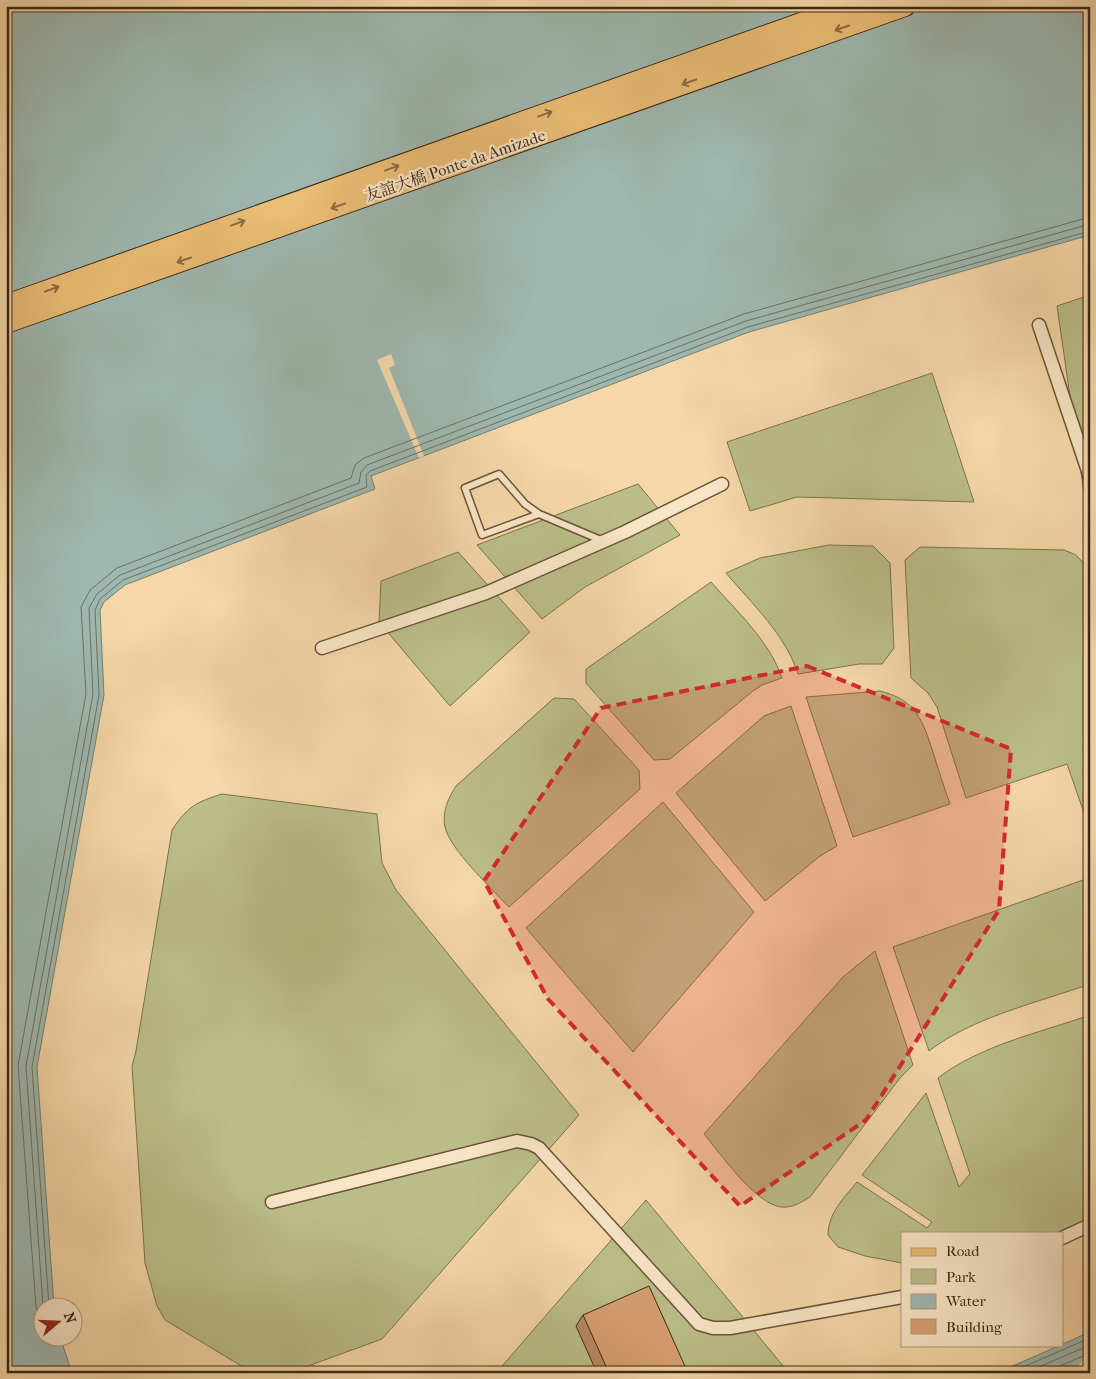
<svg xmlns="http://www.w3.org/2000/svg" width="1096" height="1379" font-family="'IM FELL French Canon','Noto Serif SC',serif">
  <rect width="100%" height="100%" fill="#f5d7a8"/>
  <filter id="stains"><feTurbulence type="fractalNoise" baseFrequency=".004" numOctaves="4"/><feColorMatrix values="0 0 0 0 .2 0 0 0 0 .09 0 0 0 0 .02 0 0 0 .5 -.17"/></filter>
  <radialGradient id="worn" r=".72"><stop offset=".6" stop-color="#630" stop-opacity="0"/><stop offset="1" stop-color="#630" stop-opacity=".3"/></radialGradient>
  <!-- green -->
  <path fill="#bbbe88" stroke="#7c734e" d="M1090 295V486L1084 493 1057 306Z
    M932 373 974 502 797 497 750 511 727 442Z
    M638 484 680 535 585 587 542 619 477 545Z
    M829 545 873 546 890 563 894 648 882 664H859L798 674C785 634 753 605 726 573L760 558Z
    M920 547 1064 550 1076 555 1090 570V830L1067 764 966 798 937 707 928 693 911 678 905 560Z
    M458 552 530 632 450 706 379 622 381 581Z
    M711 582C737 612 769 640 782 678L762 685 753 691 670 759 654 760 586 683V669Z
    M880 691C916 700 922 719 933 752 938 769 944 787 950 804L853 837 806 697Z
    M554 698 574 699 639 770 640 789 509 907C491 888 457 856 447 833 440 817 447 800 456 786Z
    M791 706 837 846 820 856 765 901 676 793 764 716Z
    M222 794 377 814 382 863 396 890 579 1115 382 1339 297 1370 286 1373H253L165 1320 157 1306 145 1263 132 1066 136 1051 172 830C187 807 196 802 222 794Z
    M663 802 754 912 633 1052 526 928Z
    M1086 879 1090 890V984C1039 1002 971 1018 929 1051L893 947Z
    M875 951 913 1065 900 1078 810 1197C800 1203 792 1208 781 1207 754 1203 721 1154 704 1134L843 977Z
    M1090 1015V1233L1062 1244V1233H902V1263L865 1256 838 1247 828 1235C828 1213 844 1198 857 1182L927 1228 932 1222 862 1175 926 1093 959 1187 970 1174 938 1078C981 1045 1039 1033 1090 1015Z
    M646 1200 789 1373H496Z"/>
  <!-- water -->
  <path fill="#9eb8b0" stroke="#777e72" d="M6 6H1090V235L749 332 371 476 375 489 125 585 104 602 100 610 104 695 37 1067 54 1306H42V1336L60 1337 72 1373H6Z
    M1090 1332V1373H997Z"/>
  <!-- pier -->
  <path fill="#f5d7a8" d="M391 354 395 365 389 368 424 456 419 458 377 360Z
    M1090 1350V1373H1073L1076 1369Z"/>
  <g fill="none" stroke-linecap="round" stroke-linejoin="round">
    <!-- shore -->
    <path stroke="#6d7062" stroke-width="1" d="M43 1306 26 1066 93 694 89 608 97 594 120 575 359 483 361 472 367 465 746 321 1090 224
      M49 1306 32 1067 99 695 95 610 100 599 123 580 367 487 366 475 370 471 748 327 1090 231
      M42 1320 36 1307 18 1065 86 694 81 607 90 590 117 568 351 478 355 465 364 458 744 314 1090 217
      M1009 1373 1090 1338
      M1025 1373 1090 1345
      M1044 1373 1090 1353"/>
    <!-- service casing -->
    <g stroke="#6a543a" stroke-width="9">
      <path id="service" d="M539 514 482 535 465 488 499 474 525 504 539 514 603 541"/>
    </g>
    <!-- minor casing -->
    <g stroke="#6a543a" stroke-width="15">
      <path id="minor" d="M1039 325 1090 477
        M322 648 486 593 625 532 722 484
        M272 1202 517 1141 531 1144 539 1148 699 1324 713 1328H730L902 1297
        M1062 1238 1090 1225"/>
    </g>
    <!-- primary casing -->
    <g stroke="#3c2815" stroke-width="22">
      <path id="primary" d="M6 305 849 6
        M6 323 905 6"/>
    </g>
    <!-- service -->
    <use href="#service" stroke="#f8e5c6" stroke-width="6"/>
    <!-- minor -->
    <use href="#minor" stroke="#f8e5c6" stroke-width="12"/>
    <!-- primary -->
    <use href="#primary" stroke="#eabc74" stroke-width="20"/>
  </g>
  <!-- wall -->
  <path fill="#ba8a62" stroke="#3c2815" d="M583 1315 688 1373H597L576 1326Z"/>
  <!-- building -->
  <path fill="#d8a072" stroke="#3c2815" d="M649 1286 688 1373H609L583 1315Z"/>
  <!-- one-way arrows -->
  <defs><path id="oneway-shaft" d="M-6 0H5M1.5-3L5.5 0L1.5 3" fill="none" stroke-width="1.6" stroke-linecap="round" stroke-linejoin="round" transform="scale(1.25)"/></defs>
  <g stroke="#8a6b40">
    <use href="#oneway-shaft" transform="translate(842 28) rotate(161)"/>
    <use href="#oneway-shaft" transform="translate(689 82) rotate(161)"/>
    <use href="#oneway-shaft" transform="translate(545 114) rotate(-20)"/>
    <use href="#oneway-shaft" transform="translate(392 168) rotate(-20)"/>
    <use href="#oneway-shaft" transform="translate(338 206) rotate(161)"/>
    <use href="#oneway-shaft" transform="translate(238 223) rotate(-20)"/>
    <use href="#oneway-shaft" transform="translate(184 260) rotate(161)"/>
    <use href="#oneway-shaft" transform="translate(52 289) rotate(-20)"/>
  </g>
  <!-- marked area -->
  <path fill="#d62828" fill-opacity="0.2" stroke="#d62828" stroke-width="4" stroke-dasharray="10 6" stroke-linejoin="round" d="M807 666 1011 749 999 910 866 1120 740 1206 548 999 484 881 601 708Z"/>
  <g text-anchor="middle" stroke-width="4.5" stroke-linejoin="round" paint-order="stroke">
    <!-- street labels -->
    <g font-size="16" fill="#3c2815" stroke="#f8e5c6">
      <text transform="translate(455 165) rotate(-19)" y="6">友誼大橋 Ponte da Amizade</text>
    </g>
  </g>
  <!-- margin -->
  <rect width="1096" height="1379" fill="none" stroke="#f5d7a8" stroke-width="25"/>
  <rect x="8" y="8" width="1081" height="1364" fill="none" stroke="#3c2815" stroke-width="2.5"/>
  <rect x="12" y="12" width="1071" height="1354" fill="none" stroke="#3c2815"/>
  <!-- legend -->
  <rect x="901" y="1232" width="162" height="115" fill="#f8e5c6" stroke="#ad997f"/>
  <rect x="911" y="1248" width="25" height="8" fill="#eabc74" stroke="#ad997f"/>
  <text x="946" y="1256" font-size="15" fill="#3c2815">Road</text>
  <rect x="911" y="1269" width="25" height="15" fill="#bbbe88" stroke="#ad997f"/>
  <text x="946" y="1282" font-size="15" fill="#3c2815">Park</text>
  <rect x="911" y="1294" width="25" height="15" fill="#9eb8b0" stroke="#ad997f"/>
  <text x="946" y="1306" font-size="15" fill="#3c2815">Water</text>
  <rect x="911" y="1319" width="25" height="15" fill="#d8a072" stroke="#ad997f"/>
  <text x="946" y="1332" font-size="15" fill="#3c2815">Building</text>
  <!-- north arrow -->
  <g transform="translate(58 1322) rotate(71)"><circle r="24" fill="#f8e5c6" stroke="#ad997f"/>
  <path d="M0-4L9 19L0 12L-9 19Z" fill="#8f2418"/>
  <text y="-8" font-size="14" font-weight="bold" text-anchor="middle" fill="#3c2815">N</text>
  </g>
  <rect width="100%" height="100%" filter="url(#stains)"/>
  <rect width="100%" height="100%" fill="url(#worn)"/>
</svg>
